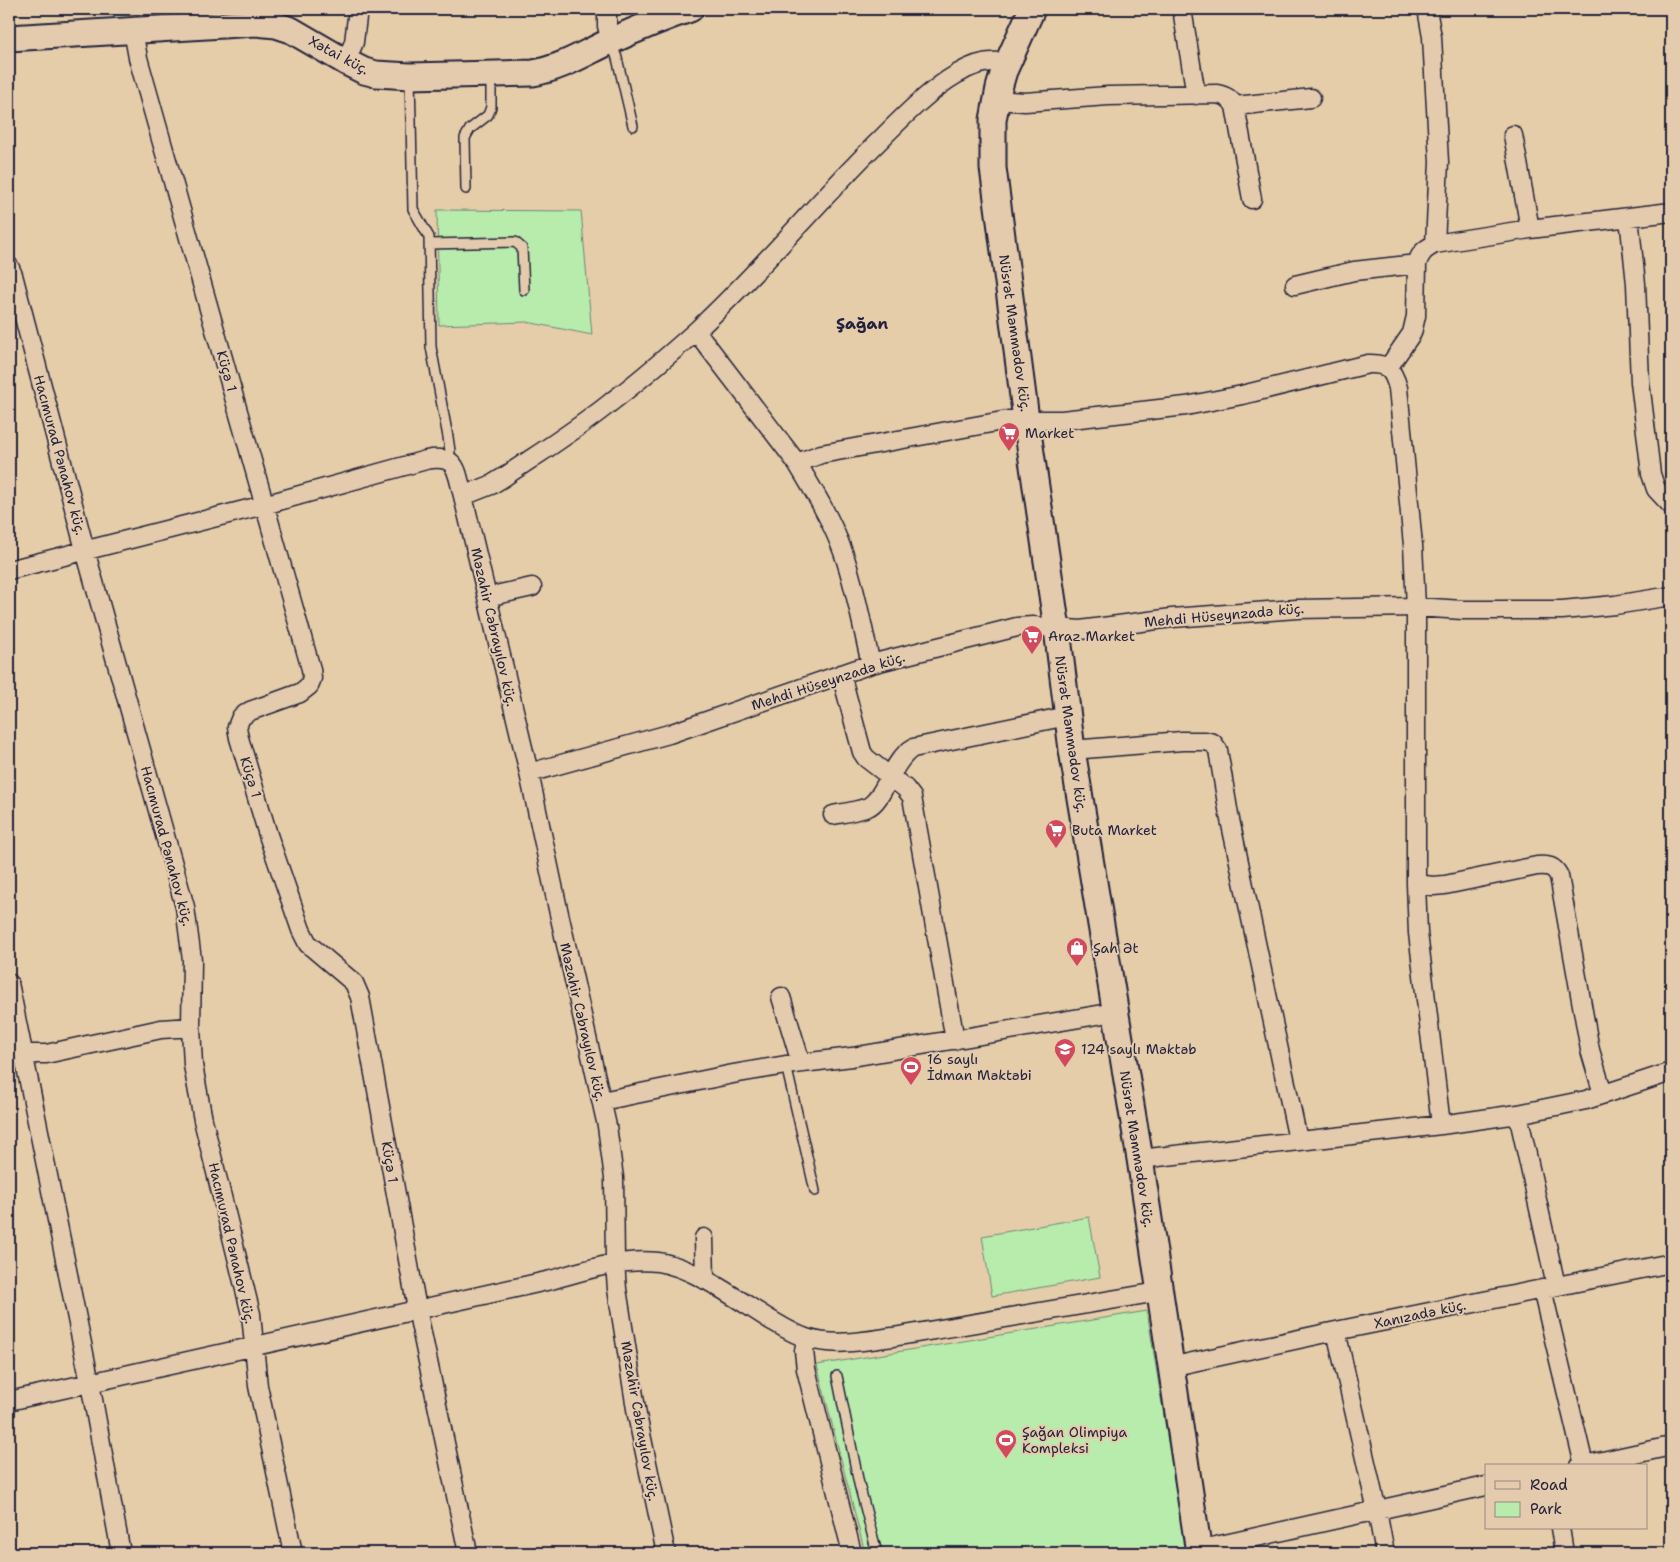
<svg xmlns="http://www.w3.org/2000/svg" width="1680" height="1562" font-family="'Shantell Sans',sans-serif">
  <rect width="100%" height="100%" fill="#e6cda9"/>
  <filter id="ink" filterUnits="userSpaceOnUse"><feTurbulence type="fractalNoise" baseFrequency=".02" numOctaves="2"/><feDisplacementMap in="SourceGraphic" scale="10" xChannelSelector="R" yChannelSelector="G"/><feConvolveMatrix kernelMatrix="1 2 1 2 8 2 1 2 1" color-interpolation-filters="sRGB"/></filter>
  <g filter="url(#ink)">
    <!-- green -->
    <path fill="#b7ecad" stroke="#6c8774" d="M437 210 581 211 592 335 527 322 439 325Z
      M1089 1217 1100 1277 992 1296 982 1236Z
      M1147 1311 1186 1553H865L817 1365Z"/>
    <g fill="none" stroke-linecap="round" stroke-linejoin="round">
      <!-- lane casing -->
      <g stroke="#22223b" stroke-width="12">
        <path id="lane" d="M612 44 617 58 633 126
          M410 77 413 209 429 237 431 347 448 437 450 451 448 460
          M466 189 465 138 470 129 488 115 491 107V74
          M430 244 515 242 522 248 524 290
          M786 1065 815 1191
          M837 1376 859 1484 877 1553"/>
      </g>
      <!-- street casing -->
      <g stroke="#22223b" stroke-width="21">
        <path id="street" d="M607 9V26L611 41
          M1182 9 1196 95
          M1427 9 1432 37 1439 162 1435 244
          M133 30 138 58 311 669 312 678 309 686 300 693 250 711 241 717 237 727 239 738 269 838 301 930 308 944 354 983 360 997 417 1309 468 1553
          M346 62 354 42 358 9
          M996 100 1025 102 1108 96 1217 94C1226 96 1230 98 1235 106L1252 199
          M1235 106 1311 98
          M1513 135 1530 229
          M1629 217 1636 284 1640 382 1651 474 1656 489 1671 505
          M9 266 13 275 85 550 185 907 192 960 191 1027 193 1065 203 1120 251 1314 258 1386 293 1553
          M1295 285 1354 271 1417 264
          M696 331 797 463C814 491 832 521 843 552 856 588 862 627 871 664
          M1388 368 1412 333 1416 316 1417 264C1420 253 1425 249 1435 244L1530 229 1671 212
          M797 463 821 454 1008 420H1062L1186 406 1242 395 1368 364C1388 363 1393 370 1398 388L1413 545 1416 607V884L1418 933 1441 1125
          M463 496 491 485 504 477C541 452 580 428 615 399 643 378 670 354 696 331 760 272 815 204 877 143 900 120 929 90 957 74 973 64 989 59 1007 63
          M9 570 264 505 426 460C458 454 456 470 463 496L529 773 558 909 607 1126 614 1178 615 1263 617 1289 637 1415 666 1553
          M487 597 532 587
          M841 674 862 752 866 758 905 788 912 797 955 1040
          M1072 750 1182 741H1205L1213 743 1218 750 1229 815 1298 1140
          M529 773 669 734 871 664 1017 627 1033 626 1080 630 1172 618 1297 609 1416 607 1463 610H1562L1615 605 1671 596
          M833 815C844 813 857 811 868 807 884 800 892 760 913 748L1067 716
          M1416 884 1433 886 1445 885 1537 866C1548 865 1554 866 1559 876L1590 1050 1603 1094
          M9 983 90 1383 121 1553
          M781 997 801 1063
          M9 1049 33 1054H46L161 1029 191 1027
          M602 1101 733 1074 786 1065 852 1057 1115 1012
          M1518 1114 1556 1286
          M1140 1159 1441 1125 1518 1114 1586 1100 1671 1072
          M704 1238 705 1280
          M1542 1289 1584 1465
          M1336 1331 1377 1511 1385 1553
          M806 1338 804 1351 806 1369 852 1553
          M1170 1367 1336 1331 1671 1263
          M9 1401 551 1280C586 1270 621 1258 658 1262 694 1267 738 1300 769 1319 781 1326 793 1334 806 1338 835 1347 864 1341 893 1337L1158 1292
          M1580 1466 1671 1446
          M1560 1528 1564 1553
          M1198 1550 1486 1486"/>
      </g>
      <!-- secondary casing -->
      <g stroke="#22223b" stroke-width="29">
        <path id="secondary" d="M1032 9 1004 71 999 88 993 120V168L1026 419 1057 629 1072 750 1140 1159 1199 1553
          M9 38 256 23 276 25 291 30 346 62 364 71 376 74 410 76 533 73C562 68 585 53 611 41 637 29 663 18 690 9"/>
      </g>
      <!-- lane -->
      <use href="#lane" stroke="#e5cbad" stroke-width="9"/>
      <!-- street -->
      <use href="#street" stroke="#e5cbad" stroke-width="18"/>
      <!-- secondary -->
      <use href="#secondary" stroke="#e5cbad" stroke-width="25"/>
    </g>
  </g>
  <!-- icons -->
  <defs>
    <g id="supermarket-pin" transform="scale(1.125)"><path d="M0 17L-7.5 6A9.5 9.5 0 1 1 7.5 6Z" fill="#d1495b" stroke="#e5cbad"/><path d="M-6-5.5h2.5l.6 2H6L4.5 2H-2.5L-4.4-4H-6ZM-1.5 3.2a1.3 1.3 0 1 0 .1 0ZM3 3.2a1.3 1.3 0 1 0 .1 0Z" fill="#fff"/></g>
    <g id="shop-pin" transform="scale(1.125)"><path d="M0 17L-7.5 6A9.5 9.5 0 1 1 7.5 6Z" fill="#d1495b" stroke="#e5cbad"/><path d="M-5-2.5h2.3a2.7 3.5 0 0 1 5.4 0H5L5.5 6h-11ZM-1.5-2.5h3a1.5 2.3 0 0 0-3 0Z" fill="#fff"/></g>
    <g id="school-pin" transform="scale(1.125)"><path d="M0 17L-7.5 6A9.5 9.5 0 1 1 7.5 6Z" fill="#d1495b" stroke="#e5cbad"/><path d="M0-5L7-2L0 1L-7-2ZM-4 1L0 2.5L4 1V4Q0 6-4 4Z" fill="#fff"/></g>
    <g id="stadium-pin" transform="scale(1.125)"><path d="M0 17L-7.5 6A9.5 9.5 0 1 1 7.5 6Z" fill="#d1495b" stroke="#e5cbad"/><path d="M0-5a6.5 5 0 1 0 0 10a6.5 5 0 1 0 0-10ZM-3.5-1.8h7v3.6h-7Z" fill="#fff"/></g>
  </defs>
  <g fill-rule="evenodd">
    <use href="#supermarket-pin" x="1009" y="433"/>
    <use href="#supermarket-pin" x="1032" y="636"/>
    <use href="#supermarket-pin" x="1056" y="830"/>
    <use href="#shop-pin" x="1077" y="948"/>
    <use href="#school-pin" x="1065" y="1049"/>
    <use href="#stadium-pin" x="911" y="1067"/>
    <use href="#stadium-pin" x="1006" y="1440"/>
  </g>
  <g text-anchor="middle" stroke-width="4" stroke-linejoin="round" paint-order="stroke">
    <!-- street labels -->
    <g font-size="14" fill="#22223b" stroke="#e5cbad">
      <text transform="translate(339 55) rotate(28)" y="5">Xətai küç.</text>
      <text transform="translate(1015 333) rotate(82)" y="5">Nüsrət Məmmədov küç.</text>
      <text transform="translate(227 371) rotate(74)" y="5">Küçə 1</text>
      <text transform="translate(60 455) rotate(75)" y="5">Hacımurad Pənahov küç.</text>
      <text transform="translate(1224 615) rotate(-5)" y="5">Mehdi Hüseynzadə küç.</text>
      <text transform="translate(494 627) rotate(77)" y="5">Məzahir Cəbrayılov küç.</text>
      <text transform="translate(828 681) rotate(-18)" y="5">Mehdi Hüseynzadə küç.</text>
      <text transform="translate(1071 734) rotate(82)" y="5">Nüsrət Məmmədov küç.</text>
      <text transform="translate(251 777) rotate(73)" y="5">Küçə 1</text>
      <text transform="translate(167 846) rotate(75)" y="5">Hacımurad Pənahov küç.</text>
      <text transform="translate(583 1022) rotate(77)" y="5">Məzahir Cəbrayılov küç.</text>
      <text transform="translate(1137 1149) rotate(81)" y="5">Nüsrət Məmmədov küç.</text>
      <text transform="translate(390 1162) rotate(80)" y="5">Küçə 1</text>
      <text transform="translate(232 1243) rotate(77)" y="5">Hacımurad Pənahov küç.</text>
      <text transform="translate(1420 1314) rotate(-12)" y="5">Xanızadə küç.</text>
      <text transform="translate(640 1421) rotate(80)" y="5">Məzahir Cəbrayılov küç.</text>
    </g>
    <!-- poi labels -->
    <g font-size="14" fill="#22223b" stroke="#e5cbad" text-anchor="start">
      <text x="1025" y="438">Market</text>
      <text x="1048" y="641">Araz Market</text>
      <text x="1072" y="835">Buta Market</text>
      <text x="1093" y="953">Şah Ət</text>
      <text x="1081" y="1054">124 saylı Məktəb</text>
      <text x="927" y="1064">16 saylı<tspan x="927" dy="16">İdman Məktəbi</tspan></text>
      <text x="1022" y="1437">Şağan Olimpiya<tspan x="1022" dy="16">Kompleksi</tspan></text>
    </g>
    <!-- quarter labels -->
    <g font-size="16" font-weight="bold" fill="#22223b" stroke="#e5cbad">
      <text x="862" y="329">Şağan</text>
    </g>
  </g>
  <!-- margin -->
  <rect width="1680" height="1562" fill="none" stroke="#e5cbad" stroke-width="30"/>
  <rect x="15" y="15" width="1650" height="1532" fill="none" stroke="#22223b" stroke-width="2" filter="url(#ink)"/>
  <!-- legend -->
  <rect x="1485" y="1464" width="162" height="65" fill="#e5cbad" stroke="#97877f"/>
  <rect x="1495" y="1481" width="25" height="8" fill="#e5cbad" stroke="#97877f"/>
  <text x="1530" y="1490" font-size="15" fill="#22223b">Road</text>
  <rect x="1495" y="1502" width="25" height="15" fill="#b7ecad" stroke="#97877f"/>
  <text x="1530" y="1514" font-size="15" fill="#22223b">Park</text>
</svg>
